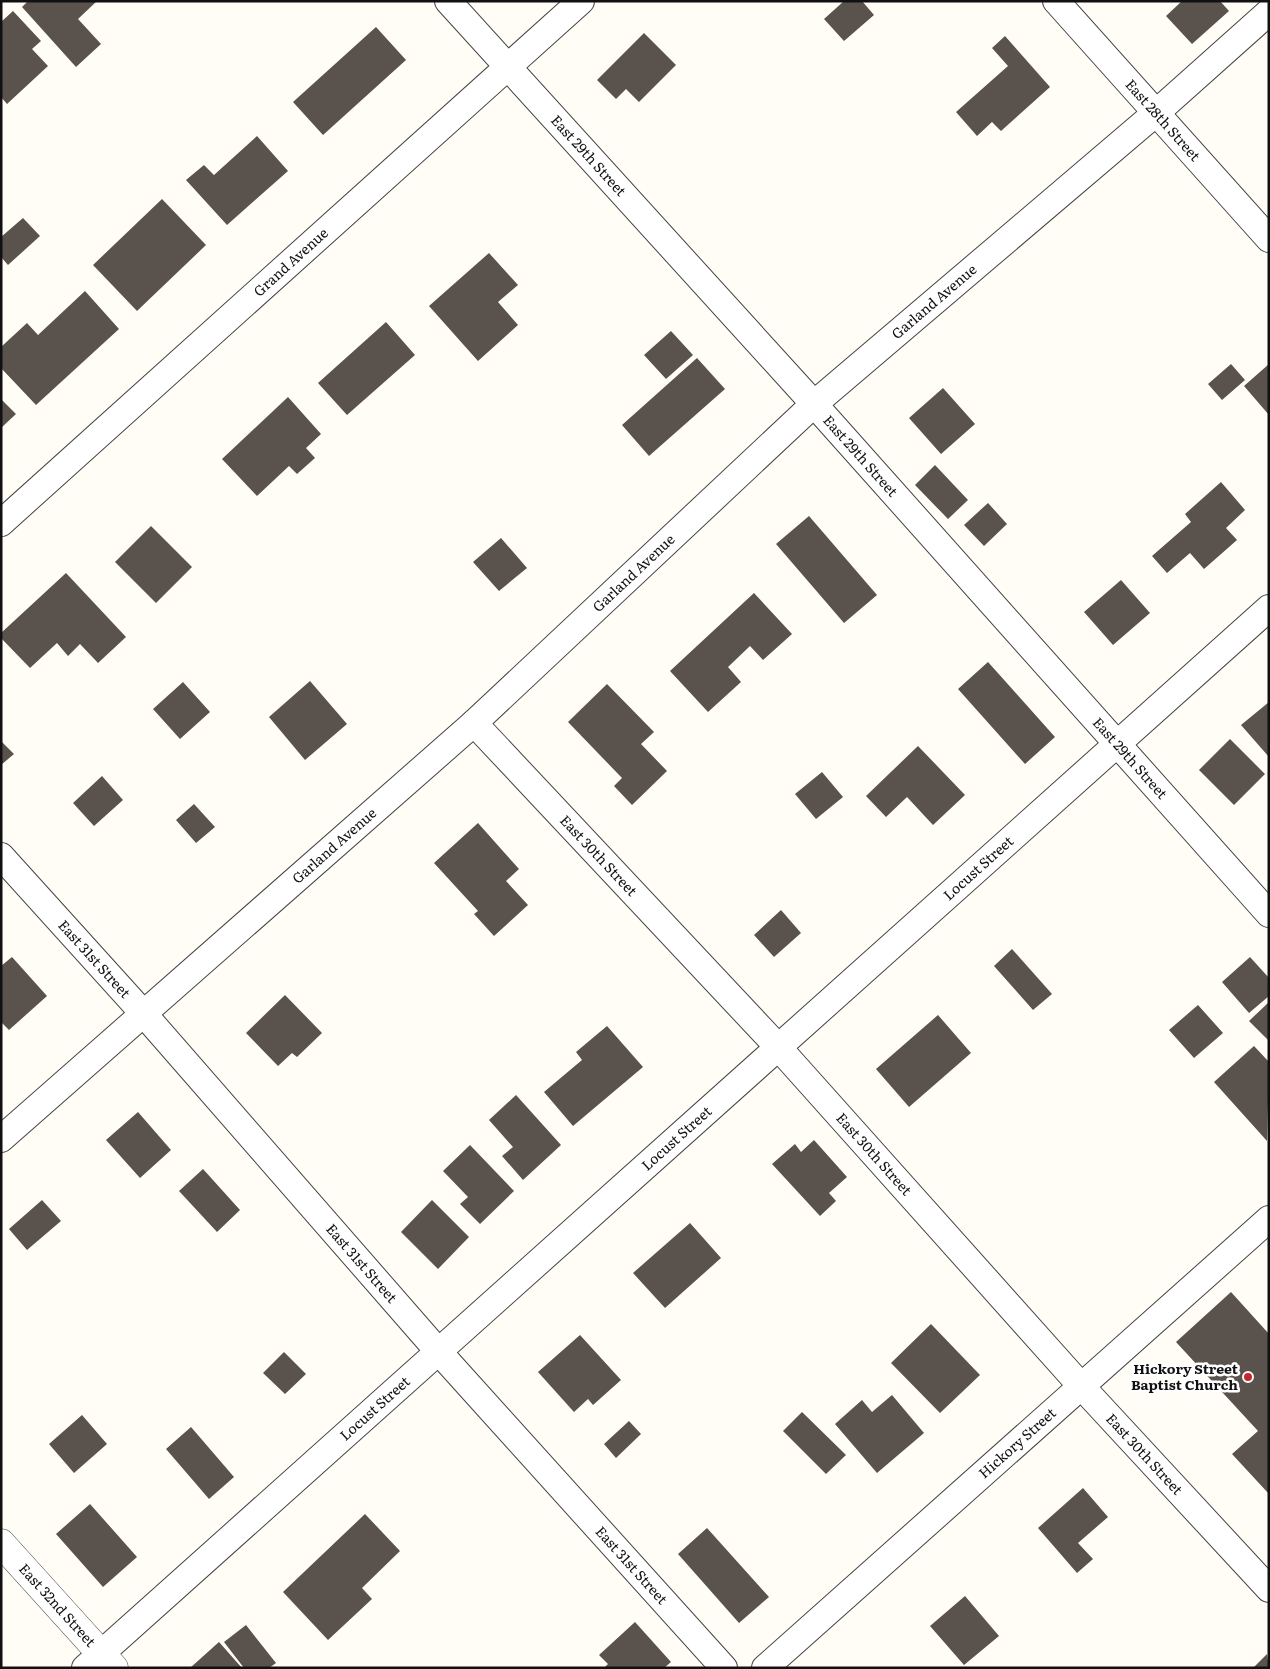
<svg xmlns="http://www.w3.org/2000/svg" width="1270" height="1669" font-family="Literata,serif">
  <rect width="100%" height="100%" fill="#fffdf5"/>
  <!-- building -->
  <path fill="#5a524d" d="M28 1H97L78 19 101 44 76 67 22 7Z
    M844 1H862L874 15 844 41 824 19Z
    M1182 1H1220L1229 11 1192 44 1166 16Z
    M13 11 41 41 32 49 48 66 7 104 1 97V22Z
    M376 27 406 60 323 135 293 102Z
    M644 33 676 65 639 102 626 89 616 99 597 80Z
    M1005 36 1050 87 1001 131 992 122 977 136 956 112 1008 66 992 48Z
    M257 136 288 171 227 225 186 180 204 165 214 175Z
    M162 199 206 245 137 311 93 265Z
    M23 218 40 236 8 265 1 257V237Z
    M489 253 518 285 498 302 518 325 478 361 429 306Z
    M85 291 119 329 36 405 1 368V347L27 323 38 335Z
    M386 322 415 355 347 415 318 383Z
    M671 331 693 355 666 379 644 355Z
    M697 358 725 389 649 456 622 425Z
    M1231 364 1245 380 1222 400 1208 384Z
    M1269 364V415L1244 386Z
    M943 388 975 424 941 454 909 418Z
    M288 397 321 434 306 448 315 458 297 474 289 466 257 496 222 459Z
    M1 399 16 414 1 428Z
    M935 465 968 500 948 519 915 485Z
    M1221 482 1245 510 1226 528 1237 540 1204 569 1190 553 1167 573 1152 556 1191 522 1185 514Z
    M988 503 1007 524 984 546 964 525Z
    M809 516 877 595 844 623 776 544Z
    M151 526 192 567 156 603 115 562Z
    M501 538 527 568 499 591 473 562Z
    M66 573 126 637 98 663 80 644 68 656 57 643 30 668 1 638V633Z
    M1121 580 1150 613 1113 645 1084 612Z
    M754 593 792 634 763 660 750 646 728 667 741 682 708 712 670 671Z
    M988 662 1055 737 1025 764 958 689Z
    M310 681 347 724 305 760 269 717Z
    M183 682 210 712 180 739 153 709Z
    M607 684 654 732 641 744 667 771 632 805 614 786 622 778 568 722Z
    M1269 702V757L1241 725Z
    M1230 739 1265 774 1234 805 1199 770Z
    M1 741 14 754 1 765Z
    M918 746 965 795 933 825 907 797 886 817 866 796Z
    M822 772 843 797 816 819 795 794Z
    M102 776 123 800 94 826 73 803Z
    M194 804 215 827 196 843 176 820Z
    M478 823 519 869 506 881 528 905 494 936 474 914 478 911 434 863Z
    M781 910 801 933 774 957 754 935Z
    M1012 949 1052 994 1033 1010 994 966Z
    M12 957 47 996 9 1030 1 1022V966Z
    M1250 957 1269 978V996L1249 1013 1222 982Z
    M285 995 322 1033 297 1057 292 1053 278 1066 246 1033Z
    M1269 1002V1041L1249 1021Z
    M1198 1005 1223 1033 1194 1058 1169 1030Z
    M938 1015 971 1053 909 1107 876 1069Z
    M607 1026 643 1067 573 1126 544 1092 582 1060 576 1052Z
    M1254 1046 1269 1062 1267 1141 1214 1082Z
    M516 1095 561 1145 523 1180 502 1156 513 1147 489 1120Z
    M138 1112 171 1150 140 1178 106 1140Z
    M814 1140 847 1177 829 1193 836 1201 820 1216 772 1164 795 1144 801 1152Z
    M470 1145 514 1191 480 1224 460 1204 468 1197 443 1171Z
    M203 1169 240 1210 217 1232 179 1191Z
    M42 1200 61 1221 27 1250 9 1229Z
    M432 1200 469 1237 438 1269 401 1232Z
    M690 1223 721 1258 665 1308 633 1273Z
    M1231 1292 1269 1334V1494L1232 1454 1258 1431 1176 1342Z
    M931 1324 980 1375 940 1413 891 1363Z
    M580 1335 621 1380 593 1405 588 1399 574 1412 538 1372Z
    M284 1352 306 1374 285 1394 263 1373Z
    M892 1395 924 1433 877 1473 835 1424 862 1400 872 1412Z
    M802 1412 846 1455 826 1474 783 1431Z
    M82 1415 107 1444 74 1473 49 1444Z
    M629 1421 641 1434 616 1458 604 1444Z
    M191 1427 234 1477 209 1499 166 1449Z
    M1083 1488 1108 1517 1078 1543 1093 1559 1077 1573 1038 1528Z
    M90 1504 137 1557 103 1587 56 1534Z
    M365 1514 400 1551 362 1588 372 1599 328 1640 283 1592Z
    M707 1528 769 1597 739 1623 678 1554Z
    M965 1596 999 1636 964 1665 930 1626Z
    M635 1622 671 1662 664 1668H604L608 1664 599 1655Z
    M246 1625 276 1663 269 1668H244L224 1642Z
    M219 1642 242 1668H190Z
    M1267 1654 1269 1668H1253Z"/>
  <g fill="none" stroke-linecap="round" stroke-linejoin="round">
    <!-- minor casing -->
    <g stroke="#444" stroke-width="28">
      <g id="minor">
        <path id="s1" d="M448 1 814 404 1269 914"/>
        <path id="s2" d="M1056 1 1269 239"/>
        <path id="s3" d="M1 523 581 1"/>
        <path id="s4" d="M474 723 778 1047 1082 1387 1269 1589"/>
        <path id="s5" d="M1 856 143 1013 438 1351 724 1668"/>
        <path id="s6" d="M1 1139 474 723 814 404 1157 112 1269 12"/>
        <path id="s7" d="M85 1668 1269 608"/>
        <path id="s8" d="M765 1668 1269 1219"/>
      </g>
    </g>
    <!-- tertiary casing -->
    <g stroke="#444" stroke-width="29">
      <g id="tertiary">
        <path id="s9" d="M1 1543 114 1668"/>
      </g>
    </g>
    <!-- minor -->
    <use href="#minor" stroke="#fff" stroke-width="26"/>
    <!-- tertiary -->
    <use href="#tertiary" stroke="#fff" stroke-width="28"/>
  </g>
  <!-- markers -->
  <circle fill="#c4262e" stroke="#fff" stroke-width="2" cx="1248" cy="1377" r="5"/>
  <g text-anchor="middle" stroke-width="5" stroke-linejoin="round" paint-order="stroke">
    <!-- street labels -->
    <g font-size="14" fill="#111" stroke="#fff">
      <text dy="5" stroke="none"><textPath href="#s2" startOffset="160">East 28th Street</textPath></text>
      <text dy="5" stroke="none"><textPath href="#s1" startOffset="209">East 29th Street</textPath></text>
      <text dy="5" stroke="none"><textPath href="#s3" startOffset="390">Grand Avenue</textPath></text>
      <text dy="5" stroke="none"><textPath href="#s6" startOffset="1254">Garland Avenue</textPath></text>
      <text dy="5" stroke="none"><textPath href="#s1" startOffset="614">East 29th Street</textPath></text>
      <text dy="5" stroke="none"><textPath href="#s6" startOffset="849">Garland Avenue</textPath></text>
      <text dy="5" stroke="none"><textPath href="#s1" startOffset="1019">East 29th Street</textPath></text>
      <text dy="5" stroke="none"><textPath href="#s6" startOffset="444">Garland Avenue</textPath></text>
      <text dy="5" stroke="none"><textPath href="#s4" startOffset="182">East 30th Street</textPath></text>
      <text dy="5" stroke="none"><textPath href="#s7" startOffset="1199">Locust Street</textPath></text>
      <text dy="5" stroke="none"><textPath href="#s5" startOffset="139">East 31st Street</textPath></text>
      <text dy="5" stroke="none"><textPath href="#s7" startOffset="794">Locust Street</textPath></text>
      <text dy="5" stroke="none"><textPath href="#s4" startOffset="588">East 30th Street</textPath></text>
      <text dy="5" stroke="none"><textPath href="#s5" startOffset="544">East 31st Street</textPath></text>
      <text dy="5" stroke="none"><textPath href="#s7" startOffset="389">Locust Street</textPath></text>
      <text dy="5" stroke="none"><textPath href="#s8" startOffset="338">Hickory Street</textPath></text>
      <text dy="5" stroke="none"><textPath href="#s4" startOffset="992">East 30th Street</textPath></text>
      <text dy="5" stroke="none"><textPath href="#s5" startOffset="949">East 31st Street</textPath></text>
      <text dy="5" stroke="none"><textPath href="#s9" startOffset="84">East 32nd Street</textPath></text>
    </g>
    <!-- poi labels -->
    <g font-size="14" font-weight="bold" fill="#111" stroke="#fff" text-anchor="end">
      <text x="1238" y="1374">Hickory Street<tspan x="1238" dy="16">Baptist Church</tspan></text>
    </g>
  </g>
  <!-- border -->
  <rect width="1270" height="1669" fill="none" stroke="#111111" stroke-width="5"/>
</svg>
